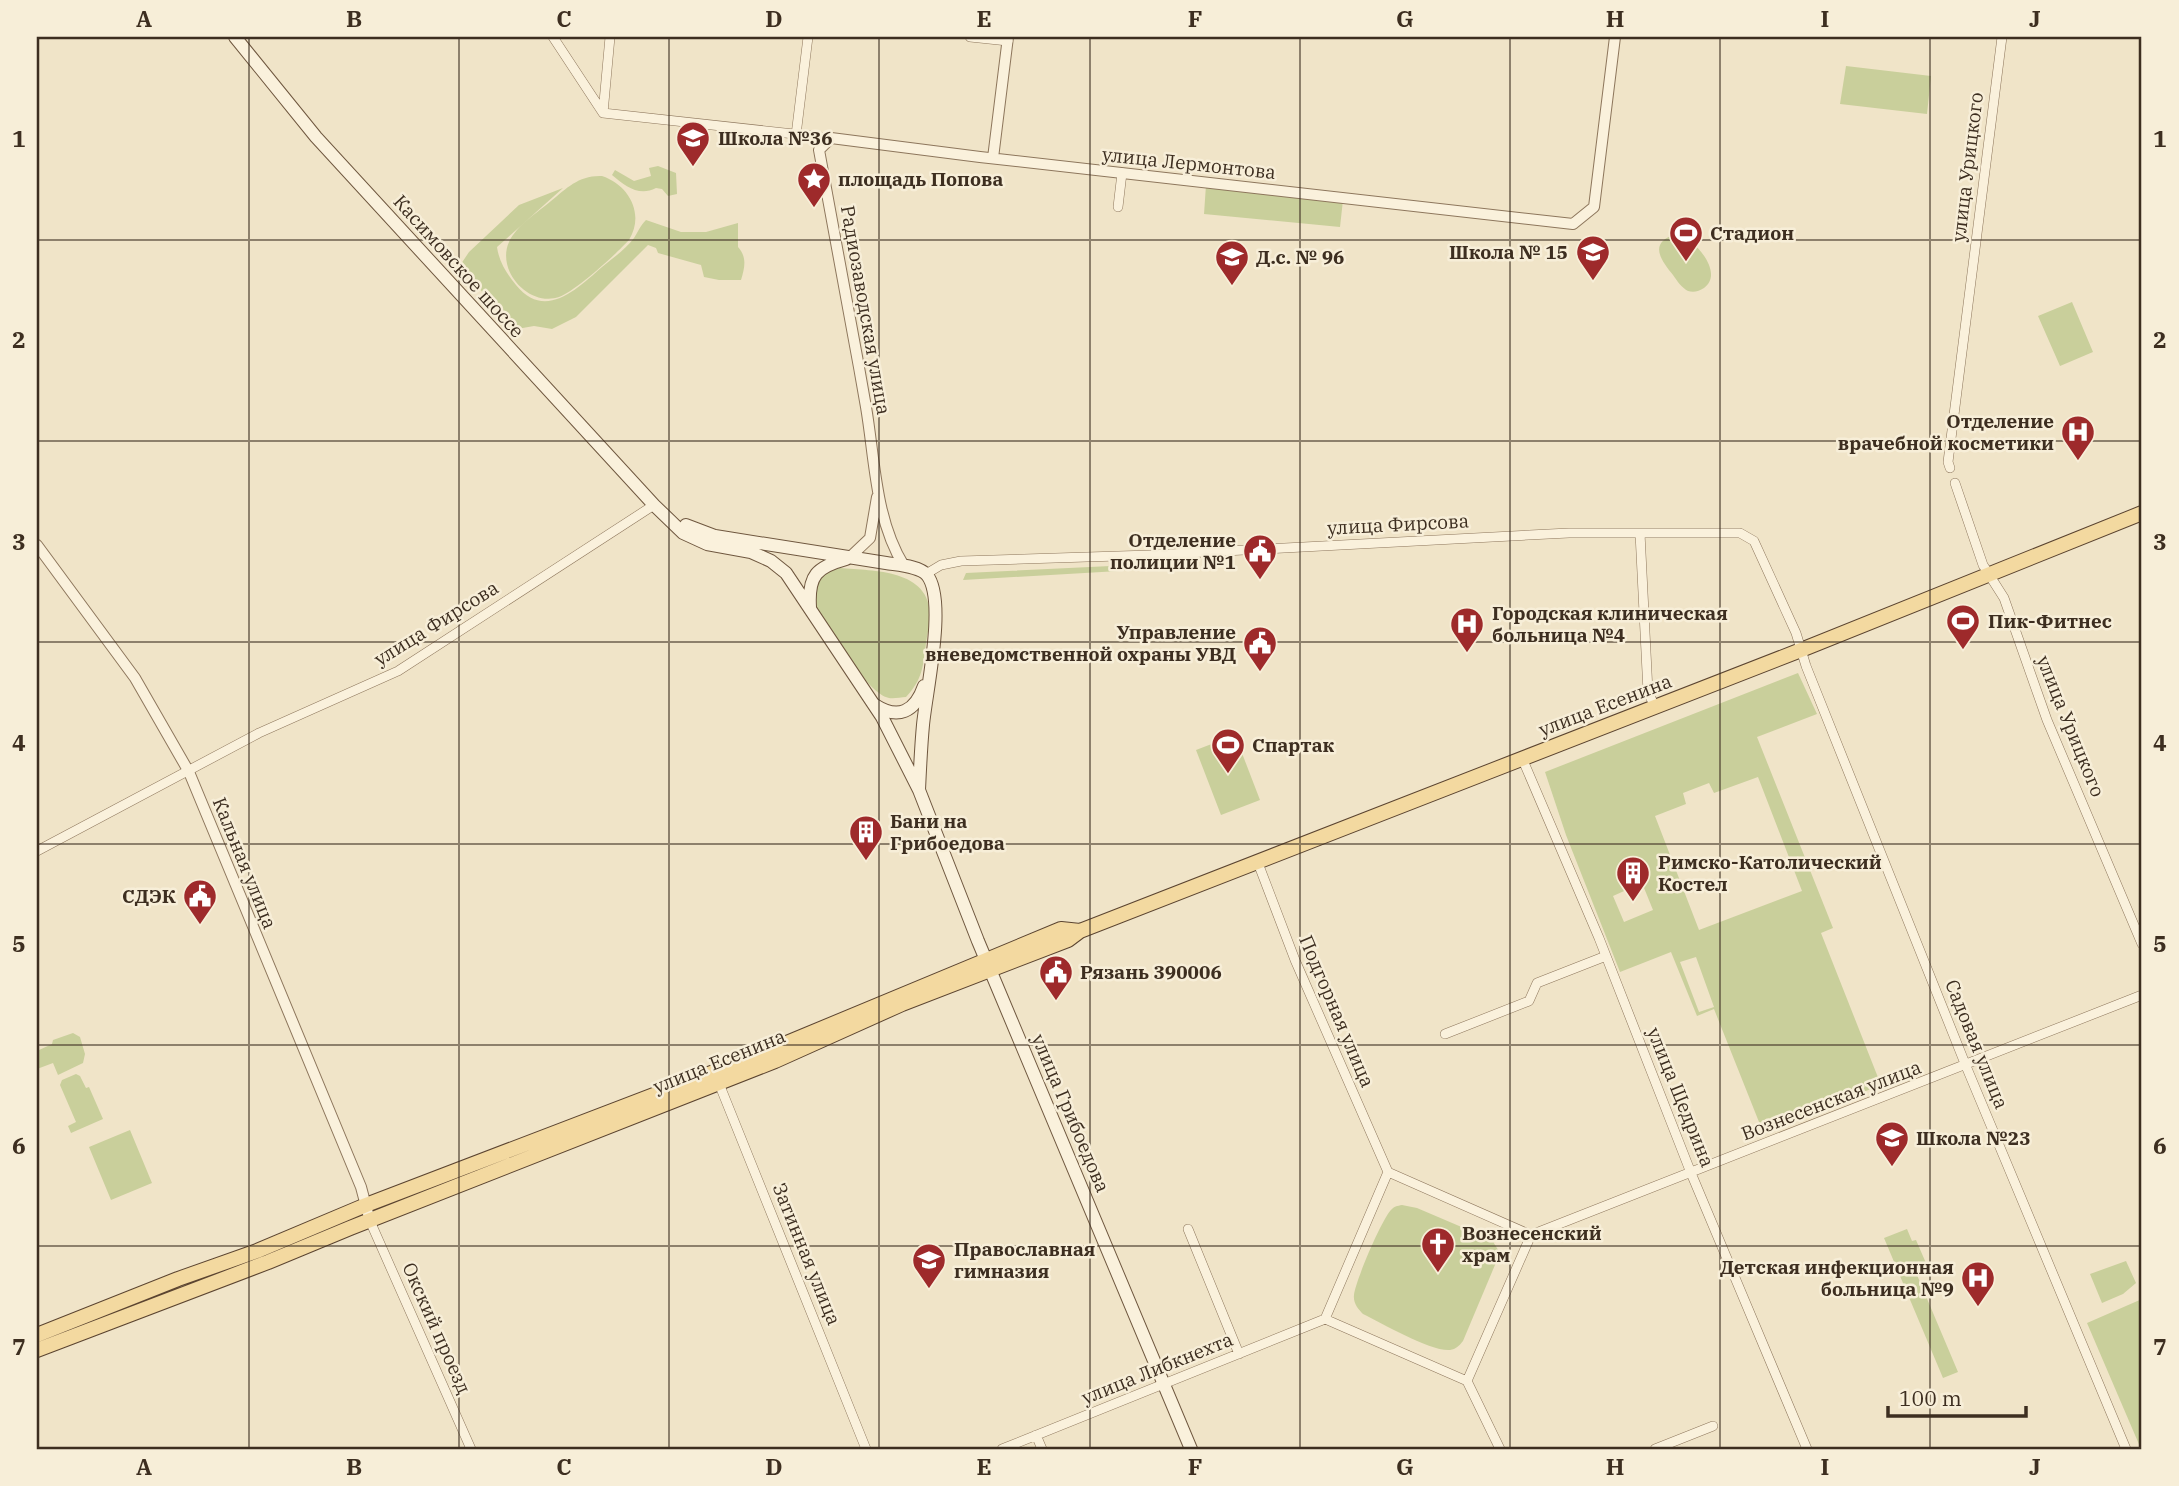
<svg xmlns="http://www.w3.org/2000/svg" width="2179" height="1486" font-family="'IBM Plex Serif',serif">
  <rect width="100%" height="100%" fill="#f0e4c8"/>
  <!-- green -->
  <path fill="#c9cf9b" fill-rule="evenodd" d="M1846 66 1931 76 1927 114 1840 104Z
    M658 166 676 173 677 194 668 196 662 189 656 188C639 197 625 186 612 175L615 170 634 181 651 176 649 168Z
    M602 176C629 185 645 214 629 240 616 254 576 291 559 297 529 307 496 271 509 242 517 225 537 213 551 201 567 188 579 175 602 176Z
    M1206 185 1343 200 1340 227 1204 214Z
    M563 188 497 247C499 262 507 274 516 285 545 321 577 289 602 267 613 258 626 249 634 238 638 232 640 226 646 220L681 232H706L738 223V247C747 257 745 267 741 280H719L704 277 701 265 658 253 656 248 648 245 576 317 552 329 534 326 517 329 459 267 469 252 519 205Z
    M1677 234C1694 238 1725 273 1704 288 1699 291 1694 293 1688 291 1682 288 1677 281 1673 275 1660 259 1648 242 1677 234Z
    M2072 302 2093 352 2060 366 2038 316Z
    M1132 565 1135 566 1136 570 963 580 966 573Z
    M840 568C874 571 930 569 930 616 930 625 927 634 926 643 923 666 923 679 906 697 901 697 894 699 889 698 866 693 831 630 817 609 811 588 819 571 840 568Z
    M1798 673 1817 714 1757 737 1833 928 1821 933 1881 1085 1763 1132 1714 1009 1697 1016 1671 952 1620 972 1566 835 1545 772ZM1758 777 1802 891 1699 930 1655 816 1686 804 1683 793 1709 783 1714 793ZM1642 883 1653 910 1624 922 1613 896ZM1696 957 1714 1007 1699 1012 1680 962Z
    M1235 735 1260 800 1221 815 1196 750Z
    M73 1033 80 1037 85 1054 83 1063 58 1075 53 1063 37 1069V1051L52 1044 53 1040Z
    M76 1074 80 1076 86 1088 89 1087 103 1119 71 1133 68 1126 76 1122 60 1085 62 1080Z
    M130 1130 152 1183 111 1200 89 1147Z
    M1402 1205 1417 1208 1492 1240 1500 1253 1463 1341C1459 1346 1456 1349 1450 1350 1432 1352 1381 1323 1363 1314 1358 1309 1353 1303 1354 1295 1355 1282 1383 1216 1392 1209 1395 1206 1397 1206 1402 1205Z
    M1907 1229 1912 1241 1916 1240 1929 1270 1917 1275 1958 1372 1943 1378 1884 1238Z
    M2126 1261 2136 1283 2123 1294 2102 1303 2090 1274Z
    M2142 1299V1449H2141L2087 1323Z"/>
  <g fill="none" stroke-linecap="round" stroke-linejoin="round">
    <!-- minor casing -->
    <g stroke="#8d765c" stroke-width="10">
      <path id="minor" d="M553 37 603 113
        M970 37 1008 41
        M603 113 831 138
        M603 113 610 37
        M796 135 808 37
        M1118 207 1122 173
        M1950 468 1948 462 2002 37
        M1955 483 1983 565 2004 598 2047 720 2142 944
        M1640 533 1648 692 1655 707
        M926 574 941 565 961 561 1150 555 1569 533H1740L1754 541 1796 633 1806 666 1966 1066 2126 1449
        M1522 758 1599 938 1691 1173 1807 1449
        M37 851 259 733 398 671 654 505
        M1258 863 1295 960 1388 1172
        M1445 1034 1529 1001 1537 983 1606 956
        M718 1081 866 1449
        M370 1221 471 1449
        M1188 1229 1239 1354
        M1531 1235 1467 1381 1325 1319 1388 1172 1531 1235 2142 995
        M1467 1381 1500 1449
        M1036 1435 1042 1449
        M1002 1449 1325 1319
        M1655 1449 1713 1426"/>
    </g>
    <!-- tertiary casing -->
    <g stroke="#8d765c" stroke-width="12">
      <path id="tertiary" d="M993 158 1008 37
        M37 545 135 678 189 772 361 1187 370 1221
        M850 557 870 538 877 497
        M904 566C875 519 875 460 866 407 851 321 835 235 819 150L831 138 980 157 1573 224 1594 207 1615 37"/>
    </g>
    <!-- secondary casing -->
    <g stroke="#6f573f" stroke-width="14">
      <path id="secondary" d="M235 37 316 137 654 505 683 533 707 544 751 552 771 561 786 573 882 717 919 790 978 941 1191 1449
        M686 525 715 536 886 563C898 565 919 566 927 575 947 600 926 692 923 725 921 746 920 768 919 790
        M810 607C808 575 817 567 846 559
        M875 705C898 720 915 712 924 686"/>
    </g>
    <!-- primary casing -->
    <g stroke="#5b4430" stroke-width="16">
      <path id="primary" d="M37 1335 178 1279 257 1251 366 1205 753 1057 1061 929 1080 931
        M37 1350 268 1262 350 1228 775 1061 902 1004 1068 940 1080 931 1801 650 2142 513"/>
    </g>
    <!-- minor -->
    <use href="#minor" stroke="#faf1dc" stroke-width="9"/>
    <!-- tertiary -->
    <use href="#tertiary" stroke="#faf1dc" stroke-width="10"/>
    <!-- secondary -->
    <use href="#secondary" stroke="#faf1dc" stroke-width="12"/>
    <!-- primary -->
    <use href="#primary" stroke="#f3d9a0" stroke-width="14"/>
  </g>
  <!-- grid -->
  <path fill="none" stroke="#3d2e20" stroke-width="2" stroke-opacity="0.55" d="M249 37V1449M459 37V1449M669 37V1449M879 37V1449M1090 37V1449M1300 37V1449M1510 37V1449M1720 37V1449M1930 37V1449M37 240H2142M37 441H2142M37 642H2142M37 844H2142M37 1045H2142M37 1246H2142"/>
  <!-- icons -->
  <defs>
    <g id="school-pin" transform="scale(1.75)"><path d="M0 17L-7.5 6A9.5 9.5 0 1 1 7.5 6Z" fill="#9e2a2b" stroke="#f7eed8"/><path d="M0-5L7-2L0 1L-7-2ZM-4 1L0 2.5L4 1V4Q0 6-4 4Z" fill="#fff"/></g>
    <g id="sight-pin" transform="scale(1.75)"><path d="M0 17L-7.5 6A9.5 9.5 0 1 1 7.5 6Z" fill="#9e2a2b" stroke="#f7eed8"/><path d="M0-6L1.8-2.2L6-1.7L2.9 1.2L3.7 5.4L0 3.3L-3.7 5.4L-2.9 1.2L-6-1.7L-1.8-2.2Z" fill="#fff"/></g>
    <g id="stadium-pin" transform="scale(1.75)"><path d="M0 17L-7.5 6A9.5 9.5 0 1 1 7.5 6Z" fill="#9e2a2b" stroke="#f7eed8"/><path d="M0-5a6.5 5 0 1 0 0 10a6.5 5 0 1 0 0-10ZM-3.5-1.8h7v3.6h-7Z" fill="#fff"/></g>
    <g id="hospital-pin" transform="scale(1.75)"><path d="M0 17L-7.5 6A9.5 9.5 0 1 1 7.5 6Z" fill="#9e2a2b" stroke="#f7eed8"/><path d="M-5-5h3v3.5h4V-5h3V5h-3V1.5h-4V5h-3Z" fill="#fff"/></g>
    <g id="civic-pin" transform="scale(1.75)"><path d="M0 17L-7.5 6A9.5 9.5 0 1 1 7.5 6Z" fill="#9e2a2b" stroke="#f7eed8"/><path d="M-.6-6.5H3V-4.5H.6V-3L4-1V1h2V6H-6V1h2V-1L-.6-3ZM-1.2 2.5V6h2.4V2.5Z" fill="#fff"/></g>
    <g id="building-pin" transform="scale(1.75)"><path d="M0 17L-7.5 6A9.5 9.5 0 1 1 7.5 6Z" fill="#9e2a2b" stroke="#f7eed8"/><path d="M-4-6H4V6H1V3H-1V6H-4ZM-2.5-4.3h1.7v1.8h-1.7ZM.8-4.3h1.7v1.8H.8ZM-2.5-1h1.7V.8h-1.7ZM.8-1h1.7V.8H.8Z" fill="#fff"/></g>
    <g id="church-pin" transform="scale(1.75)"><path d="M0 17L-7.5 6A9.5 9.5 0 1 1 7.5 6Z" fill="#9e2a2b" stroke="#f7eed8"/><path d="M-1.2-6h2.4v3.5h3.3v2.4h-3.3V6h-2.4V-.1h-3.3v-2.4h3.3Z" fill="#fff"/></g>
  </defs>
  <g fill-rule="evenodd">
    <use href="#school-pin" x="693" y="138"/>
    <use href="#sight-pin" x="814" y="179"/>
    <use href="#stadium-pin" x="1686" y="233"/>
    <use href="#school-pin" x="1593" y="252"/>
    <use href="#school-pin" x="1232" y="257"/>
    <use href="#hospital-pin" x="2078" y="432"/>
    <use href="#civic-pin" x="1260" y="551"/>
    <use href="#stadium-pin" x="1963" y="621"/>
    <use href="#hospital-pin" x="1467" y="624"/>
    <use href="#civic-pin" x="1260" y="643"/>
    <use href="#stadium-pin" x="1228" y="745"/>
    <use href="#building-pin" x="866" y="832"/>
    <use href="#building-pin" x="1633" y="873"/>
    <use href="#civic-pin" x="200" y="896"/>
    <use href="#civic-pin" x="1056" y="972"/>
    <use href="#school-pin" x="1892" y="1138"/>
    <use href="#church-pin" x="1438" y="1244"/>
    <use href="#school-pin" x="929" y="1260"/>
    <use href="#hospital-pin" x="1978" y="1278"/>
  </g>
  <g text-anchor="middle" stroke-width="5" stroke-linejoin="round" paint-order="stroke">
    <!-- poi labels -->
    <g font-size="19" font-weight="bold" fill="#3d2e20" stroke="#f7eed8" text-anchor="start">
      <text x="718" y="145">Школа №36</text>
      <text x="838" y="186">площадь Попова</text>
      <text x="1710" y="240">Стадион</text>
      <text x="1568" y="259" text-anchor="end">Школа № 15</text>
      <text x="1256" y="264">Д.с. № 96</text>
      <text x="2054" y="428" text-anchor="end">Отделение<tspan x="2054" dy="22">врачебной косметики</tspan></text>
      <text x="1236" y="547" text-anchor="end">Отделение<tspan x="1236" dy="22">полиции №1</tspan></text>
      <text x="1492" y="620">Городская клиническая<tspan x="1492" dy="22">больница №4</tspan></text>
      <text x="1988" y="628">Пик-Фитнес</text>
      <text x="1236" y="639" text-anchor="end">Управление<tspan x="1236" dy="22">вневедомственной охраны УВД</tspan></text>
      <text x="1252" y="752">Спартак</text>
      <text x="890" y="828">Бани на<tspan x="890" dy="22">Грибоедова</tspan></text>
      <text x="1658" y="869">Римско-Католический<tspan x="1658" dy="22">Костел</tspan></text>
      <text x="176" y="903" text-anchor="end">СДЭК</text>
      <text x="1080" y="979">Рязань 390006</text>
      <text x="1916" y="1145">Школа №23</text>
      <text x="1462" y="1240">Вознесенский<tspan x="1462" dy="22">храм</tspan></text>
      <text x="954" y="1256">Православная<tspan x="954" dy="22">гимназия</tspan></text>
      <text x="1954" y="1274" text-anchor="end">Детская инфекционная<tspan x="1954" dy="22">больница №9</tspan></text>
    </g>
    <!-- street labels -->
    <g font-size="19" fill="#3d2e20" stroke="#f7eed8">
      <text transform="translate(1189 163) rotate(6)" y="7">улица Лермонтова</text>
      <text transform="translate(1967 167) rotate(-83)" y="7">улица Урицкого</text>
      <text transform="translate(459 266) rotate(48)" y="7">Касимовское шоссе</text>
      <text transform="translate(866 310) rotate(80)" y="7">Радиозаводская улица</text>
      <text transform="translate(1398 524) rotate(-3)" y="7">улица Фирсова</text>
      <text transform="translate(436 623) rotate(-32)" y="7">улица Фирсова</text>
      <text transform="translate(1605 705) rotate(-21)" y="7">улица Есенина</text>
      <text transform="translate(2071 726) rotate(68)" y="7">улица Урицкого</text>
      <text transform="translate(245 863) rotate(68)" y="7">Кальная улица</text>
      <text transform="translate(1337 1011) rotate(67)" y="7">Подгорная улица</text>
      <text transform="translate(1977 1044) rotate(68)" y="7">Садовая улица</text>
      <text transform="translate(719 1061) rotate(-22)" y="7">улица Есенина</text>
      <text transform="translate(1681 1097) rotate(68)" y="7">улица Щедрина</text>
      <text transform="translate(1831 1100) rotate(-21)" y="7">Вознесенская улица</text>
      <text transform="translate(1071 1113) rotate(67)" y="7">улица Грибоедова</text>
      <text transform="translate(807 1254) rotate(68)" y="7">Затинная улица</text>
      <text transform="translate(437 1328) rotate(66)" y="7">Окский проезд</text>
      <text transform="translate(1157 1368) rotate(-22)" y="7">улица Либкнехта</text>
    </g>
  </g>
  <!-- border -->
  <rect width="2179" height="1486" fill="none" stroke="#f7eed8" stroke-width="77"/>
  <!-- scale -->
  <path d="M1888 1406v10h138v-10" fill="none" stroke="#3d2e20" stroke-width="3.5"/>
  <text x="1899" y="1406" font-size="21" fill="#3d2e20" stroke="#f7eed8" stroke-width="5" paint-order="stroke">100 m</text>
  <rect x="38" y="38" width="2102" height="1410" fill="none" stroke="#3d2e20" stroke-width="2.5"/>
  <g font-size="23" text-anchor="middle" font-weight="bold" fill="#3d2e20">
    <text x="144" y="27">A</text>
    <text x="354" y="27">B</text>
    <text x="564" y="27">C</text>
    <text x="774" y="27">D</text>
    <text x="984" y="27">E</text>
    <text x="1195" y="27">F</text>
    <text x="1405" y="27">G</text>
    <text x="1615" y="27">H</text>
    <text x="1825" y="27">I</text>
    <text x="2035" y="27">J</text>
    <text x="19" y="147">1</text>
    <text x="2160" y="147">1</text>
    <text x="19" y="348">2</text>
    <text x="2160" y="348">2</text>
    <text x="19" y="550">3</text>
    <text x="2160" y="550">3</text>
    <text x="19" y="751">4</text>
    <text x="2160" y="751">4</text>
    <text x="19" y="952">5</text>
    <text x="2160" y="952">5</text>
    <text x="19" y="1154">6</text>
    <text x="2160" y="1154">6</text>
    <text x="19" y="1355">7</text>
    <text x="2160" y="1355">7</text>
    <text x="144" y="1475">A</text>
    <text x="354" y="1475">B</text>
    <text x="564" y="1475">C</text>
    <text x="774" y="1475">D</text>
    <text x="984" y="1475">E</text>
    <text x="1195" y="1475">F</text>
    <text x="1405" y="1475">G</text>
    <text x="1615" y="1475">H</text>
    <text x="1825" y="1475">I</text>
    <text x="2035" y="1475">J</text>
  </g>
</svg>
